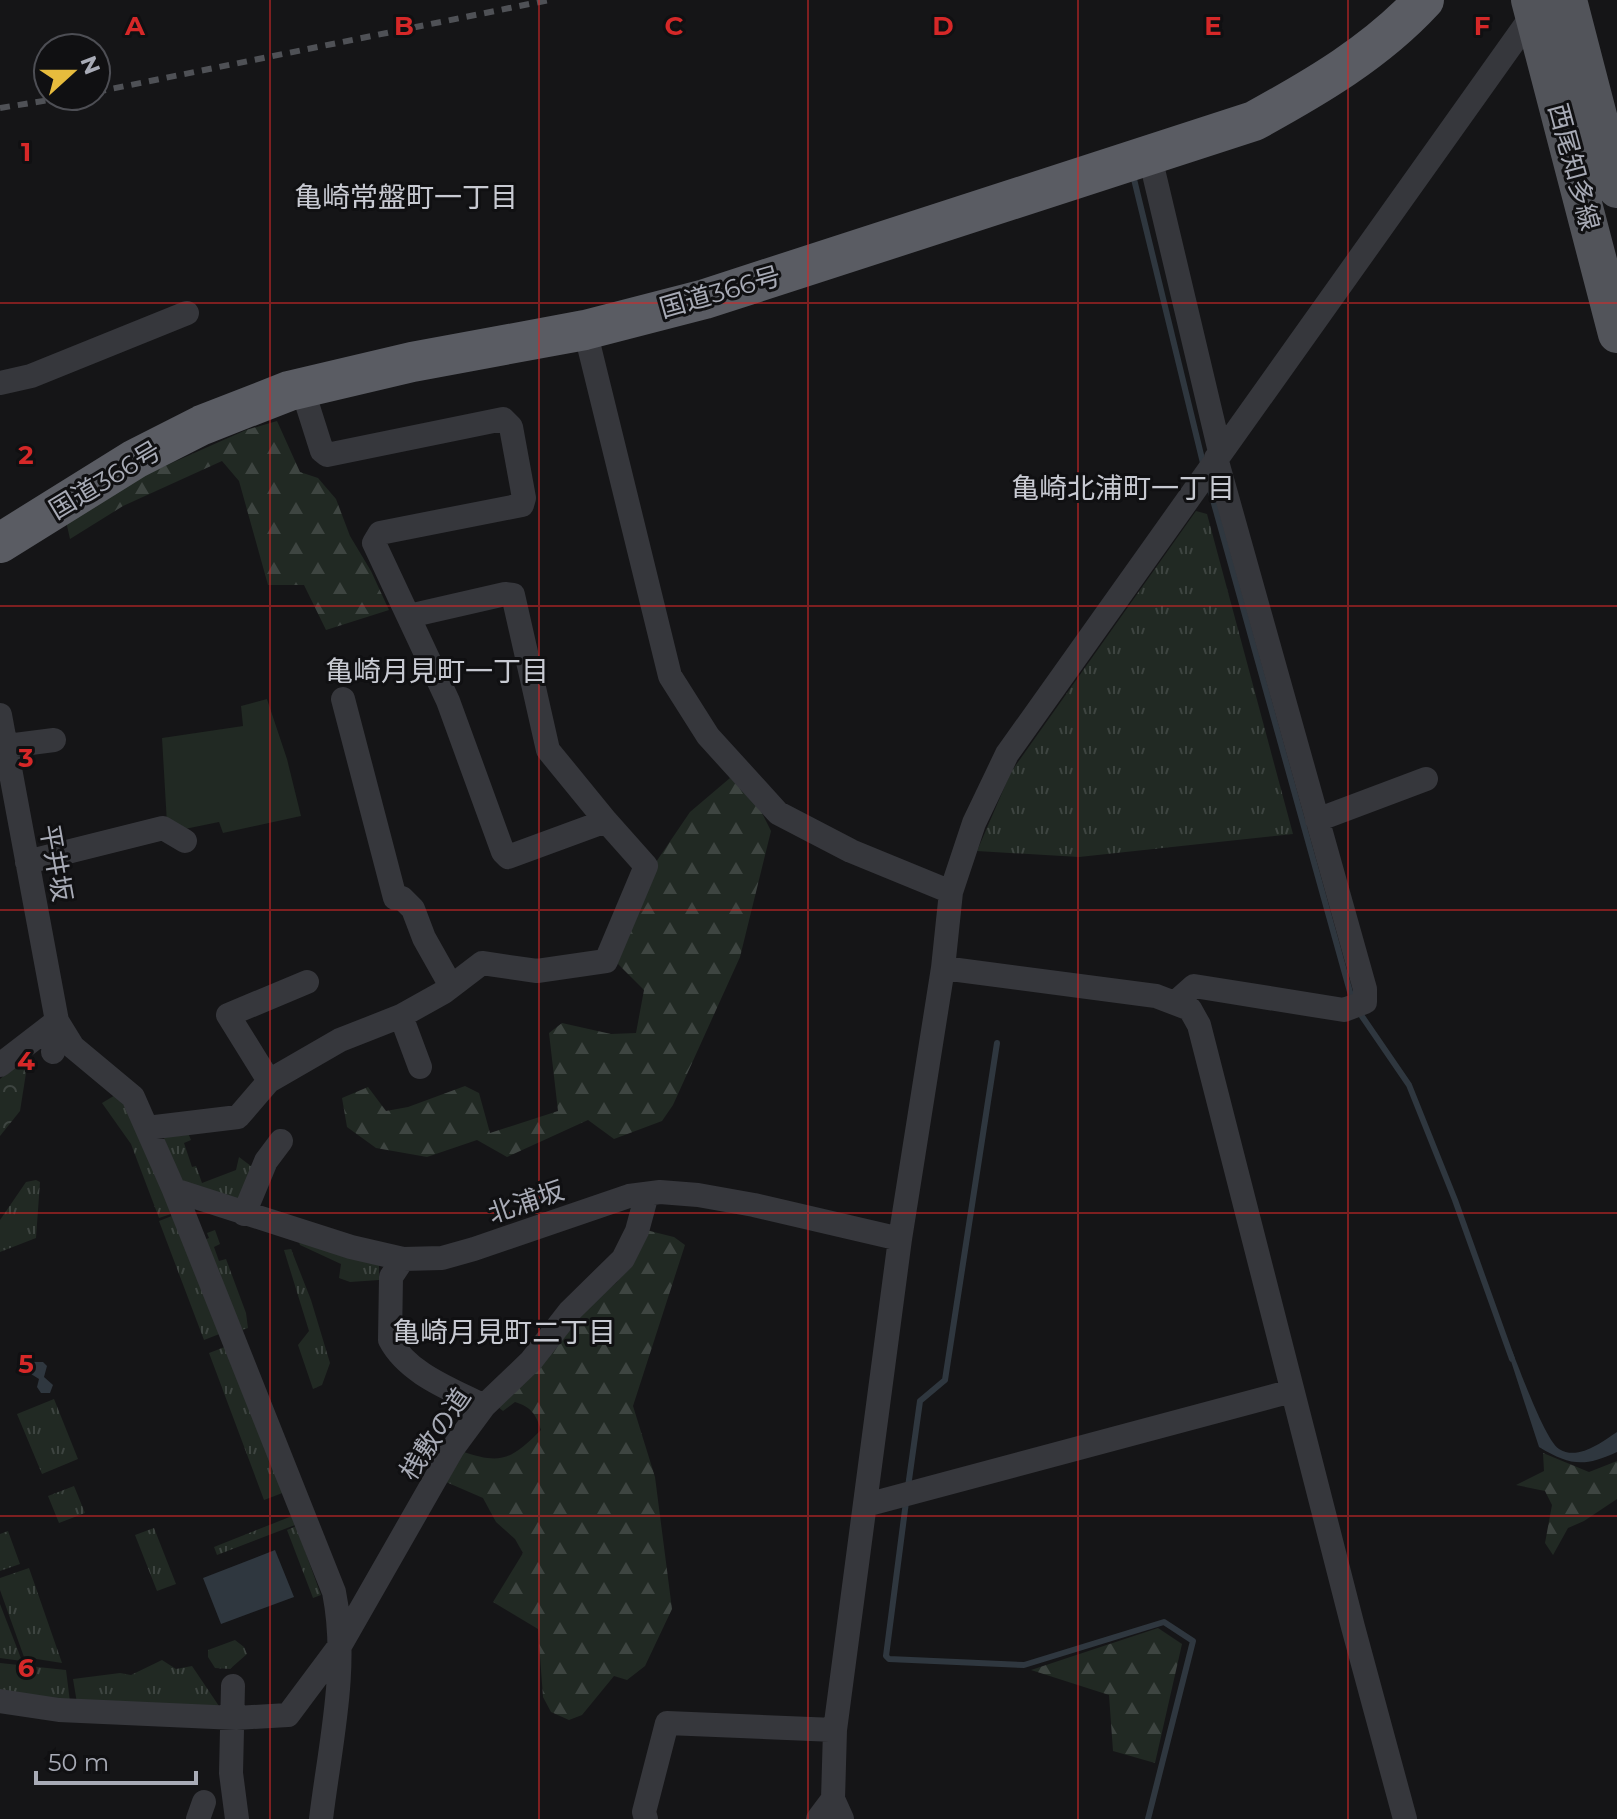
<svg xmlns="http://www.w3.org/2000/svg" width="1617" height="1819" font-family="Montserrat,'Noto Sans JP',sans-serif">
  <defs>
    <pattern id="grass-tufts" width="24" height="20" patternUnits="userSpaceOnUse" patternTransform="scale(2)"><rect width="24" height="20" fill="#212923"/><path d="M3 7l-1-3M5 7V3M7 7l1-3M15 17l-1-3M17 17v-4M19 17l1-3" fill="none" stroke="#3e4541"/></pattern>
    <pattern id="forest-firs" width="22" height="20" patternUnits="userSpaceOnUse" patternTransform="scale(2)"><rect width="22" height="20" fill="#212923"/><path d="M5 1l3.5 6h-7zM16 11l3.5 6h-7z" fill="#3e4541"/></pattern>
    <pattern id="park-crowns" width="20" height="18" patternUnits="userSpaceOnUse" patternTransform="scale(2)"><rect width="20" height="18" fill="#212923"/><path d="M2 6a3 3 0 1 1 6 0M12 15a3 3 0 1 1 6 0" fill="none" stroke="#3e4541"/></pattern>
  </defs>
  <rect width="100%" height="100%" fill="#151517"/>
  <!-- grass -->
  <path fill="url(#grass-tufts)" d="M1196 511 1207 514 1293 834 1079 857 977 851 1011 772Z
    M117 1094 148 1137 177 1212 159 1218 131 1144 102 1103Z
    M186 1128 191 1140 184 1143 192 1167 196 1166 202 1183 236 1170 239 1157 255 1169 242 1206 181 1183 164 1138 169 1130Z
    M36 1180 40 1182 36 1238 0 1252V1220L26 1182Z
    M177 1214 222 1333 204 1340 159 1221Z
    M215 1230 220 1244 214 1247 219 1261 226 1259 246 1313 248 1328 239 1331 204 1240 209 1238 207 1233Z
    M296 1236 379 1262V1280L350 1282 339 1278 341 1264 300 1245Z
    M291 1249 311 1300 330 1363 322 1385 313 1389 298 1345 309 1331 284 1250Z
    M230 1345 285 1492 264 1500 209 1353Z
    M54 1399 78 1459 42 1474 17 1414Z
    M74 1486 85 1513 59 1523 48 1496Z
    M292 1516 295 1525 217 1555 214 1547Z
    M296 1526 321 1595 313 1598 287 1530Z
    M154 1528 176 1584 157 1591 135 1535Z
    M8 1531 20 1564 0 1571V1534Z
    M29 1568 62 1663 24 1657 0 1590V1578Z
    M0 1604 22 1661 0 1658Z
    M235 1640 244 1647 247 1654 230 1669 215 1668 208 1657V1650Z
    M162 1660 176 1669 192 1666 223 1712 77 1703 73 1679 120 1673 131 1675Z
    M0 1663 66 1670 70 1702 0 1693Z"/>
  <!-- forest -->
  <path fill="url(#forest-firs)" d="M277 421 300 472 318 478 336 499 350 536 371 571 389 610 326 630 304 585H268L239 481 222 461 123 506 70 539 66 521 122 485 246 430Z
    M730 778 756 801 771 831 740 957 673 1105 662 1121 614 1139 588 1120 507 1157 477 1140 427 1157 376 1148 347 1127 342 1098 368 1087 386 1111 408 1107 465 1086 479 1093 490 1133 558 1111 549 1033 562 1023 611 1034 636 1033 644 990 617 963 656 862 690 812Z
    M646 1230 674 1237 685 1245 633 1406 655 1477 672 1609 645 1666 627 1680 614 1676 582 1715 569 1720 551 1712 543 1697 538 1629 493 1602 523 1553 515 1539 496 1522 483 1498 446 1482 461 1451C501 1465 511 1460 541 1430 536 1414 531 1407 515 1402L503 1411 498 1407 584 1311 617 1282Z
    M1543 1453 1589 1472 1617 1461V1499L1584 1521 1568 1528 1553 1555 1545 1543 1552 1505 1545 1491 1516 1485 1544 1471Z
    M1158 1628 1182 1644 1155 1763 1113 1751 1109 1695 1031 1670Z"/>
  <!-- park -->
  <path fill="url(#park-crowns)" d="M29 1054 20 1111 0 1136V1079Z"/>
  <!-- pitch -->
  <path fill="#212923" d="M267 699 287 759 301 816 223 833 219 822 180 830 167 824 162 738 243 726 241 706Z"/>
  <!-- water -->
  <path fill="#2f373f" d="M1512 1351C1520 1370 1545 1440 1559 1449 1578 1461 1602 1442 1617 1432V1452C1584 1467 1571 1466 1539 1447L1509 1355Z
    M34 1362H43L47 1366 44 1377 53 1385 50 1393H41L37 1387 39 1379 31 1374 30 1370Z
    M275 1550 294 1597 221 1624 203 1578Z"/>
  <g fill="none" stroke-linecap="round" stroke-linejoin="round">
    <!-- stream -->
    <path stroke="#2f373f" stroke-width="6" d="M1133 175 1204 467
      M1208 482 1352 999
      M1359 1012 1409 1085 1455 1200 1512 1359
      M908 1487 920 1401 945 1380 997 1043
      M906 1502 886 1656 889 1659 1024 1665 1164 1622 1193 1641 1148 1819"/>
    <!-- minor -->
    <path stroke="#36373c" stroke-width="24" d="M1150 157 1220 452
      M585 330 670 676 708 736 778 813 851 851 951 892
      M0 383 31 376 187 313
      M409 616 505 594 513 595 548 750 606 821
      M343 699 395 898H402L413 909 424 938 451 986
      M0 715 57 1021 73 1047 133 1097 174 1190 334 1592C349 1667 330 1744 321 1819
      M7 746 54 740
      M1317 820 1426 779
      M27 862 163 828 185 841
      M943 968 1156 996 1190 1009 1199 1025 1353 1627 1405 1819
      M1176 1002 1194 986 1344 1010 1365 1002V989L1216 458
      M401 1016 420 1067
      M0 1065 57 1021 53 1052
      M269 1081 228 1015 307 982
      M147 1128 238 1117 269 1081 340 1040 401 1016 444 992 482 963 537 971 606 961 646 866 606 821 508 857 503 852 448 701 374 543 380 533 522 505 524 498 511 427 503 419 327 455 322 451 302 388
      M174 1190 351 1247 403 1259 442 1258 474 1249 629 1196 660 1192 698 1195 754 1205 900 1239
      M244 1214 266 1161 281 1141
      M403 1259 391 1277 390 1340C408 1374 451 1389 484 1406
      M866 1505 1292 1391
      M233 1686 231 1773 237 1819
      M0 1701 59 1710 236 1718 288 1715 341 1644 453 1448 484 1406 531 1361 570 1311 623 1259 637 1231 647 1194
      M198 1819 204 1802
      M646 1819 644 1812 667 1723 835 1730
      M818 1819 833 1799
      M842 1819 833 1799 835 1730 900 1239 943 968 951 892 974 823 1007 754 1534 13"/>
    <!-- primary -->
    <path stroke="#52545a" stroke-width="38" d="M1530 0 1617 334
      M1568 0 1617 189"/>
    <!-- trunk -->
    <path stroke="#5a5c63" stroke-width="40" d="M0 543 135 459 202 425 289 391 412 362 585 330 705 299 1254 121C1316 87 1376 52 1424 0"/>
    <!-- rail -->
    <path stroke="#4f5156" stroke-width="6" stroke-dasharray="10 8" stroke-linecap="butt" d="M96 92 549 0
      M0 108 74 96"/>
  </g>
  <!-- grid -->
  <path fill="none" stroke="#d62828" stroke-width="2" stroke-opacity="0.55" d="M270 0V1819M539 0V1819M808 0V1819M1078 0V1819M1348 0V1819M0 303H1617M0 606H1617M0 910H1617M0 1213H1617M0 1516H1617"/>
  <g text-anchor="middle" stroke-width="6" stroke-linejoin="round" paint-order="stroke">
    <!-- street labels -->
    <g font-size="26" fill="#a8abb6" stroke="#101012">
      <text transform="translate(1574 167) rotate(75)" y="9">西尾知多線</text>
      <text transform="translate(720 292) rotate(-16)" y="9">国道366号</text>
      <text transform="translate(105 480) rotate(-31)" y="9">国道366号</text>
      <text transform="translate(56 863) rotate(80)" y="9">平井坂</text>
      <text transform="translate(526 1202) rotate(-19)" y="9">北浦坂</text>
      <text transform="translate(435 1434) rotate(-56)" y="9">桟敷の道</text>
    </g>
    <!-- neighbourhood labels -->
    <g font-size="28" fill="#c8cad2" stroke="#101012">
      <text x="406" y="207">亀崎常盤町一丁目</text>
      <text x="1123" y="498">亀崎北浦町一丁目</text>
      <text x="437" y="681">亀崎月見町一丁目</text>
      <text x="504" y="1342">亀崎月見町二丁目</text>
    </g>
  </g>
  <g font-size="26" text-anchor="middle" font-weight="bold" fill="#d62828" stroke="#101012" stroke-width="6" stroke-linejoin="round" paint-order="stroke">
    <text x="135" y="35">A</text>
    <text x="404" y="35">B</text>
    <text x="674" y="35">C</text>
    <text x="943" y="35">D</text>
    <text x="1213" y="35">E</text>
    <text x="1482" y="35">F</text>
    <text x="26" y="161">1</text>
    <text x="26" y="464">2</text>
    <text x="26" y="767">3</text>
    <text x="26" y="1070">4</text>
    <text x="26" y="1373">5</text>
    <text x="26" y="1677">6</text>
  </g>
  <!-- north arrow -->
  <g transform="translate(72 72) rotate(69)"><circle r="38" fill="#101012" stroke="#4d4e54" stroke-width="2"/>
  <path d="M0-6L14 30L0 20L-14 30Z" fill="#e7bc3d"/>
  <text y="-12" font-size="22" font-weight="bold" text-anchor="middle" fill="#a8abb6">N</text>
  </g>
  <!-- scale -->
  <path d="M36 1771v12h160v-12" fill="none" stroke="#a8abb6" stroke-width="4"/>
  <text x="48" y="1771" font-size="24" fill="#a8abb6" stroke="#101012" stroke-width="6" paint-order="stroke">50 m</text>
</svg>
